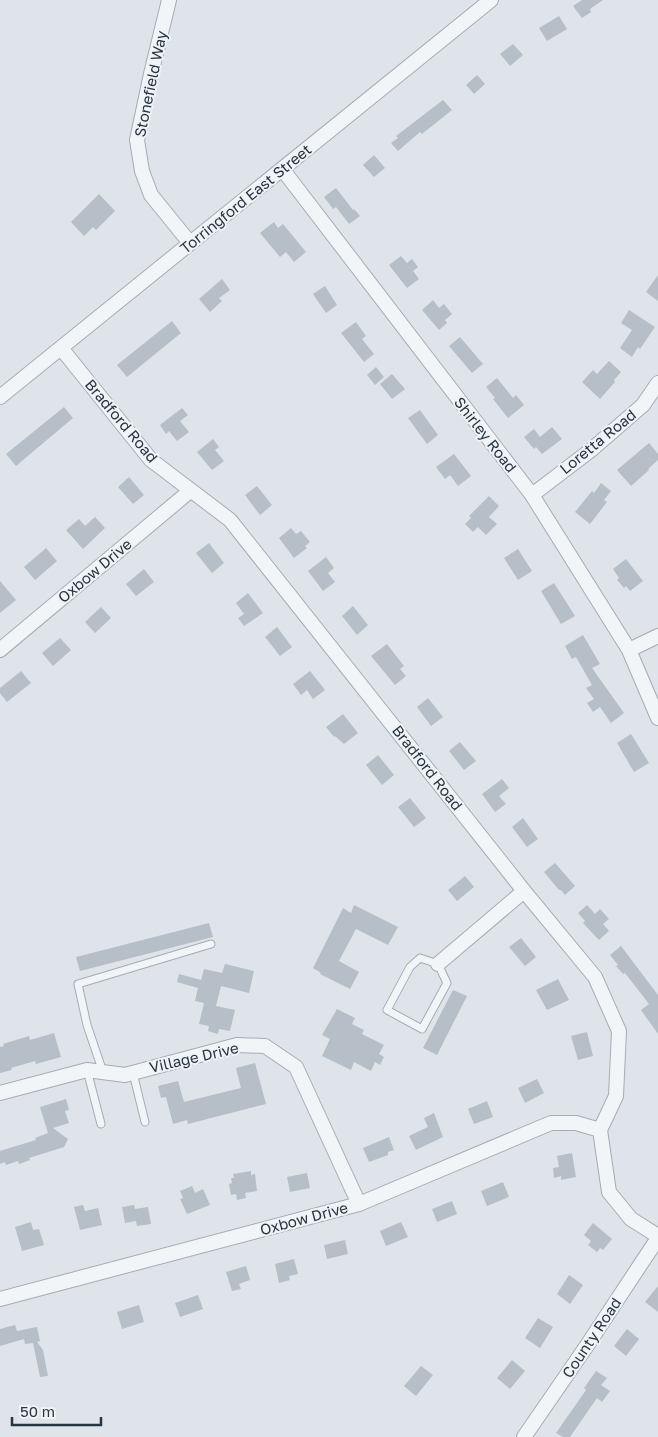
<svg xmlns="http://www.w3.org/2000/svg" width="658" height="1437" font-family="'Golos Text',sans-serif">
  <rect width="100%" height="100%" fill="#dfe4ea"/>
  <!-- building -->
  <path fill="#b6bec7" d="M582 0H603L590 9 591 12 582 18 573 6Z
    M559 16 567 29 547 41 539 28Z
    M513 44 523 55 510 66 500 54Z
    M477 75 485 84 474 94 466 85Z
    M443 100 452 110 422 134 420 132 398 151 391 143 398 138 396 136Z
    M374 155 385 168 374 177 363 165Z
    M336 188 353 210 354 209 360 216 349 224 336 207 333 209 324 197Z
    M99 194 115 211 96 230 93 227 84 236 71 222Z
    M274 222 278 228 283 224 306 252 294 262 286 252 280 257 260 233Z
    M401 256 407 263 412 259 418 267 413 271 419 279 407 288 389 265Z
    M658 275V301L646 292Z
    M222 279 230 290 219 298 222 301 210 312 199 299Z
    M325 286 337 305 326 313 313 294Z
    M433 300 439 308 444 304 452 314 445 320 447 323 439 330 422 310Z
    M629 310 655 327 640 349 638 347 632 357 620 348 632 330 621 323Z
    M172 321 181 333 127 377 117 365Z
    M356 322 366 336 362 339 374 354 364 362 341 333Z
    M460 337 483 364 472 373 449 346Z
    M609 361 621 372 614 380 615 382 600 399 582 382 593 370 597 374Z
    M376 367 384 377 375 385 367 375Z
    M392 374 405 389 392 399 380 384Z
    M497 378 513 398 516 395 524 405 508 418 493 399 495 398 486 387Z
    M64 407 73 418 16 466 6 454Z
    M182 408 188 415 180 421 189 432 177 441 169 431 166 434 160 425Z
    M420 410 438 435 427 444 408 418Z
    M552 427 562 439 542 454 536 447 534 449 524 437 534 429 540 437Z
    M213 439 219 447 215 450 224 461 212 470 197 452Z
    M649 443 658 454V460L648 469 649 470 631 486 617 470Z
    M454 454 471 476 458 486 450 475 445 479 436 467Z
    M129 477 144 495 133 504 118 487Z
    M601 483 611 491 604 500 607 502 590 524 575 512 592 491 594 493Z
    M257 486 272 505 260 515 245 495Z
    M489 496 499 506 489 517 497 524 486 535 478 527 473 532 465 524 471 518 469 516Z
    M95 517 105 528 83 549 66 530 79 519 85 526Z
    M291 528 296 534 301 531 310 542 305 546 307 548 294 558 279 538Z
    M209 543 224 563 212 573 196 553Z
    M46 548 57 561 35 580 24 567Z
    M518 549 532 571 518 580 504 558Z
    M326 557 334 568 328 573 335 582 323 591 308 571Z
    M626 559 643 581 630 591 626 586 624 588 617 580 619 578 613 569Z
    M144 569 154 582 136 596 126 584Z
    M0 581 16 600 0 613Z
    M554 583 575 616 561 624 541 591Z
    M248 593 263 613 244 626 238 618 244 614 236 603Z
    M353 606 368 625 357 635 342 616Z
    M101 607 111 618 95 633 85 622Z
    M277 627 292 647 280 656 265 637Z
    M583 635 600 664 592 668 624 713 611 723 600 707 593 712 587 703 594 699 586 688 592 685 576 657 572 659 565 646Z
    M60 638 71 650 53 666 42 653Z
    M387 644 404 666 400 669 406 676 395 685 371 656Z
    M21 671 31 683 7 702 0 693V688Z
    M310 671 325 690 313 699 307 690 301 695 293 684Z
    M428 698 443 717 431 726 417 707Z
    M343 714 358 733 344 744 335 736 334 737 326 727Z
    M631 734 649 763 634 772 617 743Z
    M460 742 476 761 464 770 449 751Z
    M378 755 394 775 382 785 366 765Z
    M502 779 509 788 499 796 506 804 495 812 482 794Z
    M410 798 426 818 414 827 398 807Z
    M523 818 538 839 527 847 512 827Z
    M555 863 575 886 565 895 561 890H559L544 872Z
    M465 876 474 887 457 901 448 890Z
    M354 905 398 927 388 945 356 929 339 961 359 972 350 989 320 974 321 973 313 968 343 908 351 913Z
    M587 905 595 914 600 909 609 919 603 924 609 931 599 940 583 923 585 921 578 913Z
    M209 923 213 937 80 971 76 957Z
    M521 938 536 957 525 966 509 947Z
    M621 946 658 995V1034L641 1010 649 1004 625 973 623 974 616 966 618 965 610 955Z
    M225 964 254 971 249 993 221 986 216 1006 235 1010 230 1031 219 1029 218 1034 208 1031 209 1026 199 1024 204 1003 195 1001 198 988 177 982 179 974 201 980 204 969 222 973Z
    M558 979 569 1000 547 1010 536 990Z
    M453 990 467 996 437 1055 423 1048Z
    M337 1009 355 1018 352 1024 364 1030 362 1034 384 1045 379 1054 384 1057 380 1065 375 1062 371 1071 354 1062 351 1070 322 1056 330 1039 322 1035Z
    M587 1032 593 1056 578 1060 571 1036Z
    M54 1033 61 1057 36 1064 35 1061 11 1068 12 1070 0 1073V1047L4 1046 3 1044 29 1036 30 1040Z
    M255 1063 266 1104 188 1124 187 1120 173 1124 166 1097 161 1098 158 1086 178 1081 184 1102 241 1088 236 1068Z
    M537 1079 544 1093 525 1103 518 1088Z
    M66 1099 69 1110 65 1111 69 1123 53 1128 68 1139 64 1147 29 1158 30 1160 19 1164 18 1161 6 1165 5 1162 0 1164V1151L36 1140 35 1138 48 1133 40 1107Z
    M487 1101 493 1117 474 1124 468 1109Z
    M434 1113 443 1137 416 1150 409 1136 428 1127 424 1118Z
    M389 1137 394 1150 388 1152V1155L369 1162 363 1148Z
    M572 1153 576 1177 561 1180V1176L554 1178 553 1168 559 1167 557 1156Z
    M251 1171V1175L255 1174 257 1191 245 1193 246 1198 237 1200 236 1194 231 1195 229 1184 232 1183 231 1178H234L233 1174Z
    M307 1173 310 1188 290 1192 287 1177Z
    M503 1182 509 1197 487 1206 481 1191Z
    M192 1186 195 1193 203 1189 210 1205 187 1214 180 1199 183 1198 180 1191Z
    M452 1201 457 1214 437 1222 432 1209Z
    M83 1205 85 1211 98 1208 102 1225 80 1230 74 1207Z
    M134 1205 135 1209 148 1207 151 1224 137 1226 136 1221 125 1223 122 1207Z
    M31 1222 33 1230 39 1229 44 1245 22 1251 15 1227Z
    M401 1222 408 1237 386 1246 380 1231Z
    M593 1223 612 1239 603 1250 600 1248 597 1252 588 1245 591 1241 584 1235Z
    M345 1240 348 1254 327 1259 324 1245Z
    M294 1259 298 1274 289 1276 290 1280 279 1283 275 1264Z
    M246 1266 250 1280 239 1284 241 1289 232 1291 226 1272Z
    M569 1275 583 1285 570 1304 557 1294Z
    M658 1286V1312L645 1302Z
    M198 1295 203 1309 180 1317 175 1303Z
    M139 1305 144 1322 122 1329 117 1312Z
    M538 1318 553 1327 540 1348 525 1338Z
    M15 1325 17 1331 37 1327 40 1341 37 1342 43 1350 48 1376 40 1377 33 1343 25 1344 24 1339 0 1346V1329Z
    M627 1329 639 1339 626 1356 614 1346Z
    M512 1360 525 1371 510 1389 497 1378Z
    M421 1366 433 1375 416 1396 404 1386Z
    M596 1371 607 1378 601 1385 610 1391 602 1402 597 1398 570 1437H563L556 1433 586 1390 584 1388Z"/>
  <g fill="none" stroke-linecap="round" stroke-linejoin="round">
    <!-- service casing -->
    <g stroke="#a4acb4" stroke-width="9">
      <path id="service" d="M420 958 438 964 447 983 422 1029 387 1010 410 967Z
        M87 1070 101 1124
        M103 1072 87 1025 78 984 211 944
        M133 1073 145 1122"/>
    </g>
    <!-- minor casing -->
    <g stroke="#a4acb4" stroke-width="16">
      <path id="minor" d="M169 0 151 74 137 140 142 171 151 195 190 243
        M283 170 532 495 629 650 658 718
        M61 348 151 460 230 520 524 891 595 977 619 1031 616 1096 600 1130 609 1192 631 1219 658 1236
        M0 397 491 0
        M532 495 591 450 643 405 658 383
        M0 650 190 491
        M629 650 658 636
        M438 964 524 891
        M0 1093 87 1070 125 1075 237 1045 265 1046 296 1067 359 1204
        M0 1299 359 1204 551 1123H576L600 1130
        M524 1437 588 1344 658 1238"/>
    </g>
    <!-- service -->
    <use href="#service" stroke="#f2f5f7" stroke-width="7"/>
    <!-- minor -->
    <use href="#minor" stroke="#f2f5f7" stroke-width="14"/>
  </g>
  <g text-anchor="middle" stroke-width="4" stroke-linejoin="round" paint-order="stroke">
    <!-- street labels -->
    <g font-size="15" fill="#273442" stroke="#eff3f7">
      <text transform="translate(151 84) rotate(-78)" y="5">Stonefield Way</text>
      <text transform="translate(246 199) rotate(-39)" y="5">Torringford East Street</text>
      <text transform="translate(121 421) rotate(50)" y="5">Bradford Road</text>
      <text transform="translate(485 435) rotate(52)" y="5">Shirley Road</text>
      <text transform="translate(598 442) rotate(-39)" y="5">Loretta Road</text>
      <text transform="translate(95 571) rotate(-40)" y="5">Oxbow Drive</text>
      <text transform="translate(427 768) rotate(52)" y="5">Bradford Road</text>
      <text transform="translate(194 1058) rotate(-13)" y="5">Village Drive</text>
      <text transform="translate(304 1219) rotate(-15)" y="5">Oxbow Drive</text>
      <text transform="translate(592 1338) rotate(-56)" y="5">County Road</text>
    </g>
  </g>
  <!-- scale -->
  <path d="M12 1417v8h89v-8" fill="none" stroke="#273442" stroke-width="2.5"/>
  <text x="20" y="1417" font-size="15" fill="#273442" stroke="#eff3f7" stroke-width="4" paint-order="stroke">50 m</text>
</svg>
